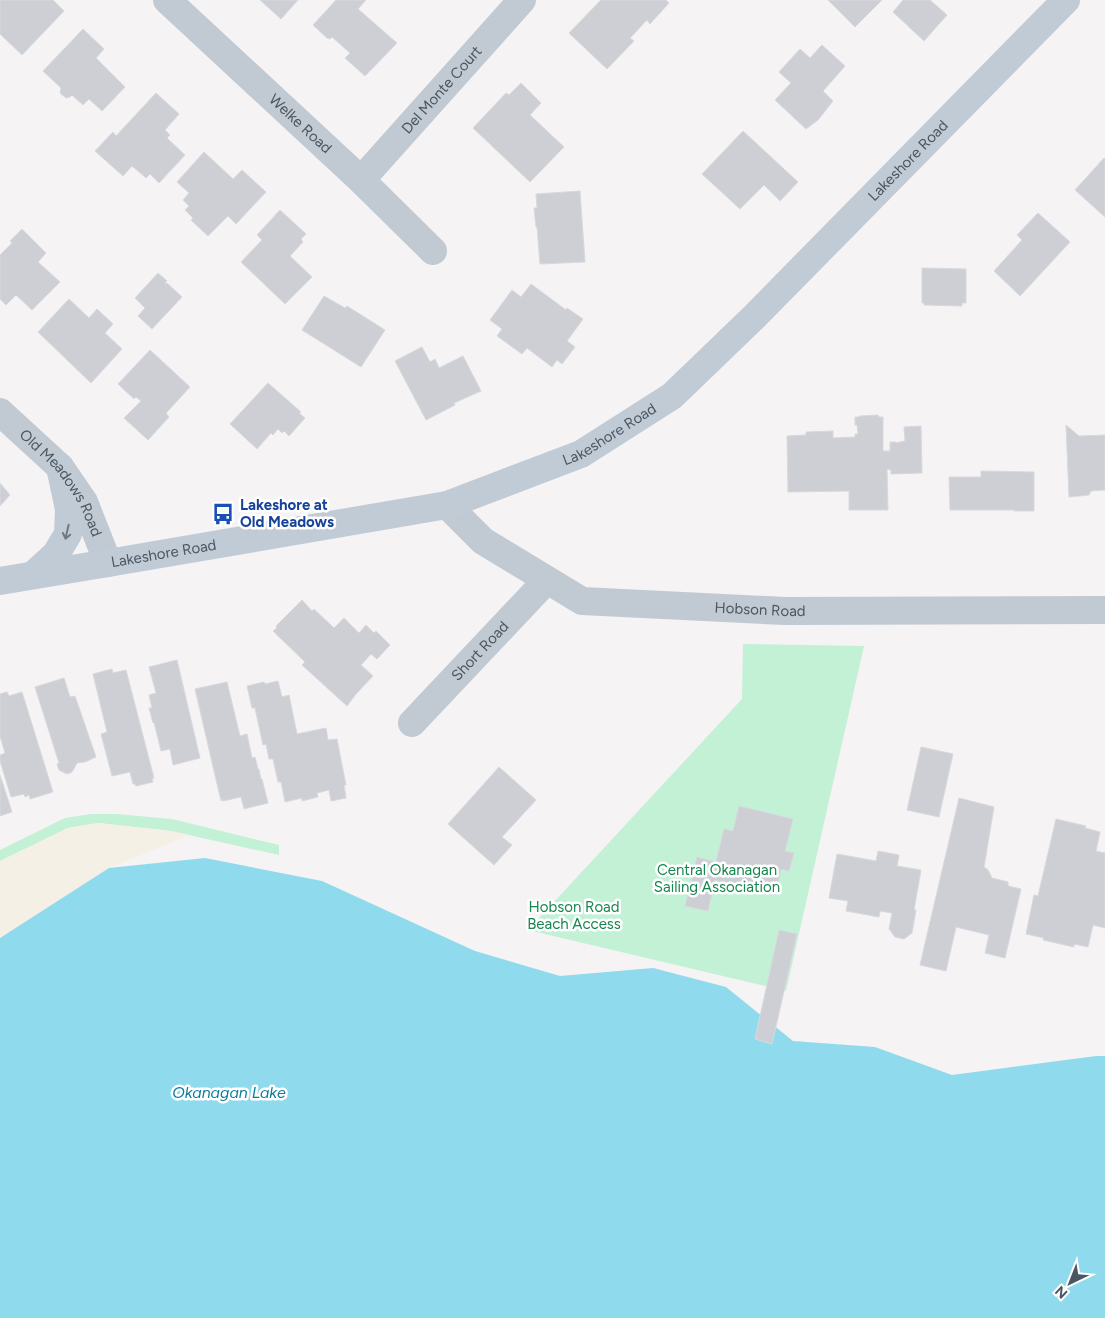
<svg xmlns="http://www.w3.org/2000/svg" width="1105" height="1318" font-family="Figtree,sans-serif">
  <rect width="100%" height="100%" fill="#f5f3f3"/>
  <!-- green -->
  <path fill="#c3f1d5" d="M743 644 864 646 786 991 528 930 742 699Z
    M91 814H117L172 819 279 845V855L171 831 98 823 68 828 0 861V850L65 818Z"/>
  <!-- sand -->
  <path fill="#f5f0e5" d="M98 823 171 831 189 835 109 868 0 938V861L68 828Z"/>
  <!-- water -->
  <path fill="#90daee" d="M205 858 322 881 475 951 560 976 653 968 726 987 793 1041 875 1047 952 1075 1096 1056H1105V1318H0V938L109 868Z"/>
  <!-- building -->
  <path fill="#cdcfd5" stroke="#d7d9de" d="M0 0H53L64 11 22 55 0 34Z
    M260 0H298L281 19Z
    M336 0H366L358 9 397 43 365 76 345 58 350 53 332 37 330 39 328 38V39L313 25Z
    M601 0H666L669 3 650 24 647 20 630 38 634 41 607 69 569 33Z
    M828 0H882L855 27Z
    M903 0H930L947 15 924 41 893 12Z
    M83 29 104 49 96 58 125 87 102 111 89 99 83 105 72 95 70 97 66 98 60 93 61 88 43 71Z
    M822 45 845 66 823 91 833 101 818 120 806 129 775 100 791 83 779 72 800 49 810 58Z
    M521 83 541 103 530 115 564 147 530 182 473 128 506 93 509 95Z
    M156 93 179 114 165 130 170 135 167 138 185 155 159 183 150 174 146 178 132 166 123 176 95 151 113 132 116 136Z
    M743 131 798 182 780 201 764 185 740 209 702 174Z
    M204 152 233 179 242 170 266 192 236 224 228 216 208 236 191 220 193 218 185 210 189 206 183 200 189 193 177 182Z
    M1104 158 1105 159V217L1075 190Z
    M580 191 585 262 540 264 537 227H536L534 208H537L536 194Z
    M280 210 306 234 301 239 303 242 290 256 312 277 285 304 241 262 262 240 257 235Z
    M1038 213 1070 242 1020 296 994 271 1022 240 1017 235Z
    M22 229 46 253 38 262 60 282 32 310 16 295 6 305 0 299V255L12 243 10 241Z
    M922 268 966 269V303H962V306L924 305V303H922Z
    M158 273 167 281 165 283 166 284 167 283 182 297 152 329 138 316 145 308 135 298Z
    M531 284 566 310 567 308 583 319 567 341 575 347 562 364 557 360 552 367 527 348 522 354 497 336 502 329 490 320 512 290 521 297Z
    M324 296 345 308 347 306 385 330 361 367 302 330Z
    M69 299 89 318 97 309 113 324 105 333 122 349 91 383 38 332Z
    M422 347 430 362 435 359 439 368 463 356 481 391 454 403 455 405 426 420 395 361Z
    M150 350 190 387 166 413 169 417 148 440 124 418 141 401 136 397 134 399 118 384Z
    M268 383 301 412 299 413 305 418 289 436 284 431 282 433 278 429 273 435 271 433 257 449 230 424Z
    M878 415 879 417H883V451H890V442H896V443L905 441 904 427 921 426 922 473 891 474V470L887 469 888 510H849V491L788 492 787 436 806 435V432L833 431V438L855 437V434H858L857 425H855V417H859L860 416Z
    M1066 425 1079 436 1105 435V490L1091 491 1089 495 1069 497Z
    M981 471 1034 472V511H1014V510H950L949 477H981Z
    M0 483 10 495 0 506Z
    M302 600 312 611 314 609 334 628 344 618 359 633 366 625 374 633 376 631 390 645 377 659 371 654 361 665 373 676 356 694 347 706 302 665 305 662 273 631 277 628 276 626Z
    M177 660 200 758 173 765 170 749 161 751 154 722 153 723 149 708H152L149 695 156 693 149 667Z
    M112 669 113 673 126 670 154 778H152L153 782 136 786 135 784H133L130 772 112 776 101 734 107 732 93 674Z
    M64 678 70 697 75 696 96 757 85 762 77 763 72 772 67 774 59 770 57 764 59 763 35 687Z
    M278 681 282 697 289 695 297 734 326 728 328 740 337 739 346 785H344L346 798 331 801 329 790 317 793 318 797 302 801V798L285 802 281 782H278L273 759H269L266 744 263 745 255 708H252L247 686 264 682 265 684Z
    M227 682 240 736 247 734 252 758 255 757 258 769H259L261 779H262L268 803 244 809 241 797 223 801 222 798 221 801 195 689Z
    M7 692 9 696 22 692 53 792 30 799 29 795 25 797 24 794 11 797 0 761V755L5 753 0 736V694Z
    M921 747 953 754 939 817 907 810Z
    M499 767 536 800 502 837 512 845 494 865 448 824Z
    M0 775 12 812 0 816Z
    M959 798 994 807 984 867 988 870 992 878 1008 882V886L1021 889 1005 958 985 953 989 935 956 927 946 971 920 965Z
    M739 806 793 819 785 851 794 853 789 871 781 869 775 895 750 889 749 894 720 887 722 882 715 880 708 911 685 906 697 857 716 862 724 829 733 831Z
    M1056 819 1086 826 1085 828 1100 832 1096 851 1105 853V928L1093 925 1088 947 1074 944V947L1043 940 1044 938 1026 934 1034 895 1038 896Z
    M878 851 899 855 897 866 921 870 914 910H916L912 933 904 939 895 937 889 929 892 913 880 911 879 917 846 911 848 901 829 898 837 854 876 861Z
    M779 930 797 934 772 1044 755 1039Z"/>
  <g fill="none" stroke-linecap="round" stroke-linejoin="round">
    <!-- minor -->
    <g stroke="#c1cad2" stroke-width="28">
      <path id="s1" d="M167 0 361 180 433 251"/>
      <path id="s2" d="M361 180 522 0"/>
      <path id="s3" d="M0 412 60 467 84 502 108 563"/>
      <path id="s4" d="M447 505 483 541 582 601 785 611 1105 610"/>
      <path id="s5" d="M412 723 547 580"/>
    </g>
    <!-- secondary -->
    <g stroke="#c1cbd6" stroke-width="28">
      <path d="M33 575 56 554 68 534 69 509 60 467"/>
      <path id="s6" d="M0 581 108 563 447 505 581 454 672 396 754 317 1066 0"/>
    </g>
  </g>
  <!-- one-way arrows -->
  <defs><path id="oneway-shaft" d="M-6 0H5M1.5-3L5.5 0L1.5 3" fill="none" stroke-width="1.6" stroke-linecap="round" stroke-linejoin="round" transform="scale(1.25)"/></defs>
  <use stroke="#6e7984" href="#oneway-shaft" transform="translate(67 532) rotate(103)"/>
  <!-- icons -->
  <defs>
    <g id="bus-bare" transform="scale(1.725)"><path d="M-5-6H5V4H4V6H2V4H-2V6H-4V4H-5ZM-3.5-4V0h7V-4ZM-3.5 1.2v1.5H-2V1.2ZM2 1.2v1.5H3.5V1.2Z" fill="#1a4fb4" stroke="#fff" stroke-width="2.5" paint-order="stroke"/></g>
  </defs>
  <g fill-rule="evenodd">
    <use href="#bus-bare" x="223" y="514"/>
  </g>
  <g text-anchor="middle" stroke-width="5" stroke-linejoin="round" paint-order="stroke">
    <!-- street labels -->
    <g font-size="15" fill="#4a5661" stroke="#fff">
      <text dy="5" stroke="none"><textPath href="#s2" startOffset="121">Del Monte Court</textPath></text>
      <text dy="5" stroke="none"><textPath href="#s1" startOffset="182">Welke Road</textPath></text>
      <text dy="5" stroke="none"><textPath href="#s6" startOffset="1038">Lakeshore Road</textPath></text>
      <text dy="5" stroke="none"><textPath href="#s6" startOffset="631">Lakeshore Road</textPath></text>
      <text dy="5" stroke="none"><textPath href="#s3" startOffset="95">Old Meadows Road</textPath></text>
      <text dy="5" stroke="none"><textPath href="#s6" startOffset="166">Lakeshore Road</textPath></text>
      <text dy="5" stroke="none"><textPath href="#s4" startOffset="345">Hobson Road</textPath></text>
      <text dy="5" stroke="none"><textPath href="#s5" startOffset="99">Short Road</textPath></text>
    </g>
    <!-- transit labels -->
    <g font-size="15" font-weight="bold" fill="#164399" stroke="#fff" text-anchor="start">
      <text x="240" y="510">Lakeshore at<tspan x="240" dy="17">Old Meadows</tspan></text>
    </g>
    <!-- park labels -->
    <g font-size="15" fill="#17864f" stroke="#fff">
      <text x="717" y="875">Central Okanagan<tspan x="717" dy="17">Sailing Association</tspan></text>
      <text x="574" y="912">Hobson Road<tspan x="574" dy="17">Beach Access</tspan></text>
    </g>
    <!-- water labels -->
    <g font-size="16" font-style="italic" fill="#0c7c9b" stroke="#fff">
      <text x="229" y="1098">Okanagan Lake</text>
    </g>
  </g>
  <!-- north arrow -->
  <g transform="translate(1070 1283) rotate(223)" stroke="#ffffff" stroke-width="4" paint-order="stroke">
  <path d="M0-4L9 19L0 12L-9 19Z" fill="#4a5661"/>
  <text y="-8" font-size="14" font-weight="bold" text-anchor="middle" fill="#4a5661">N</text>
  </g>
</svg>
